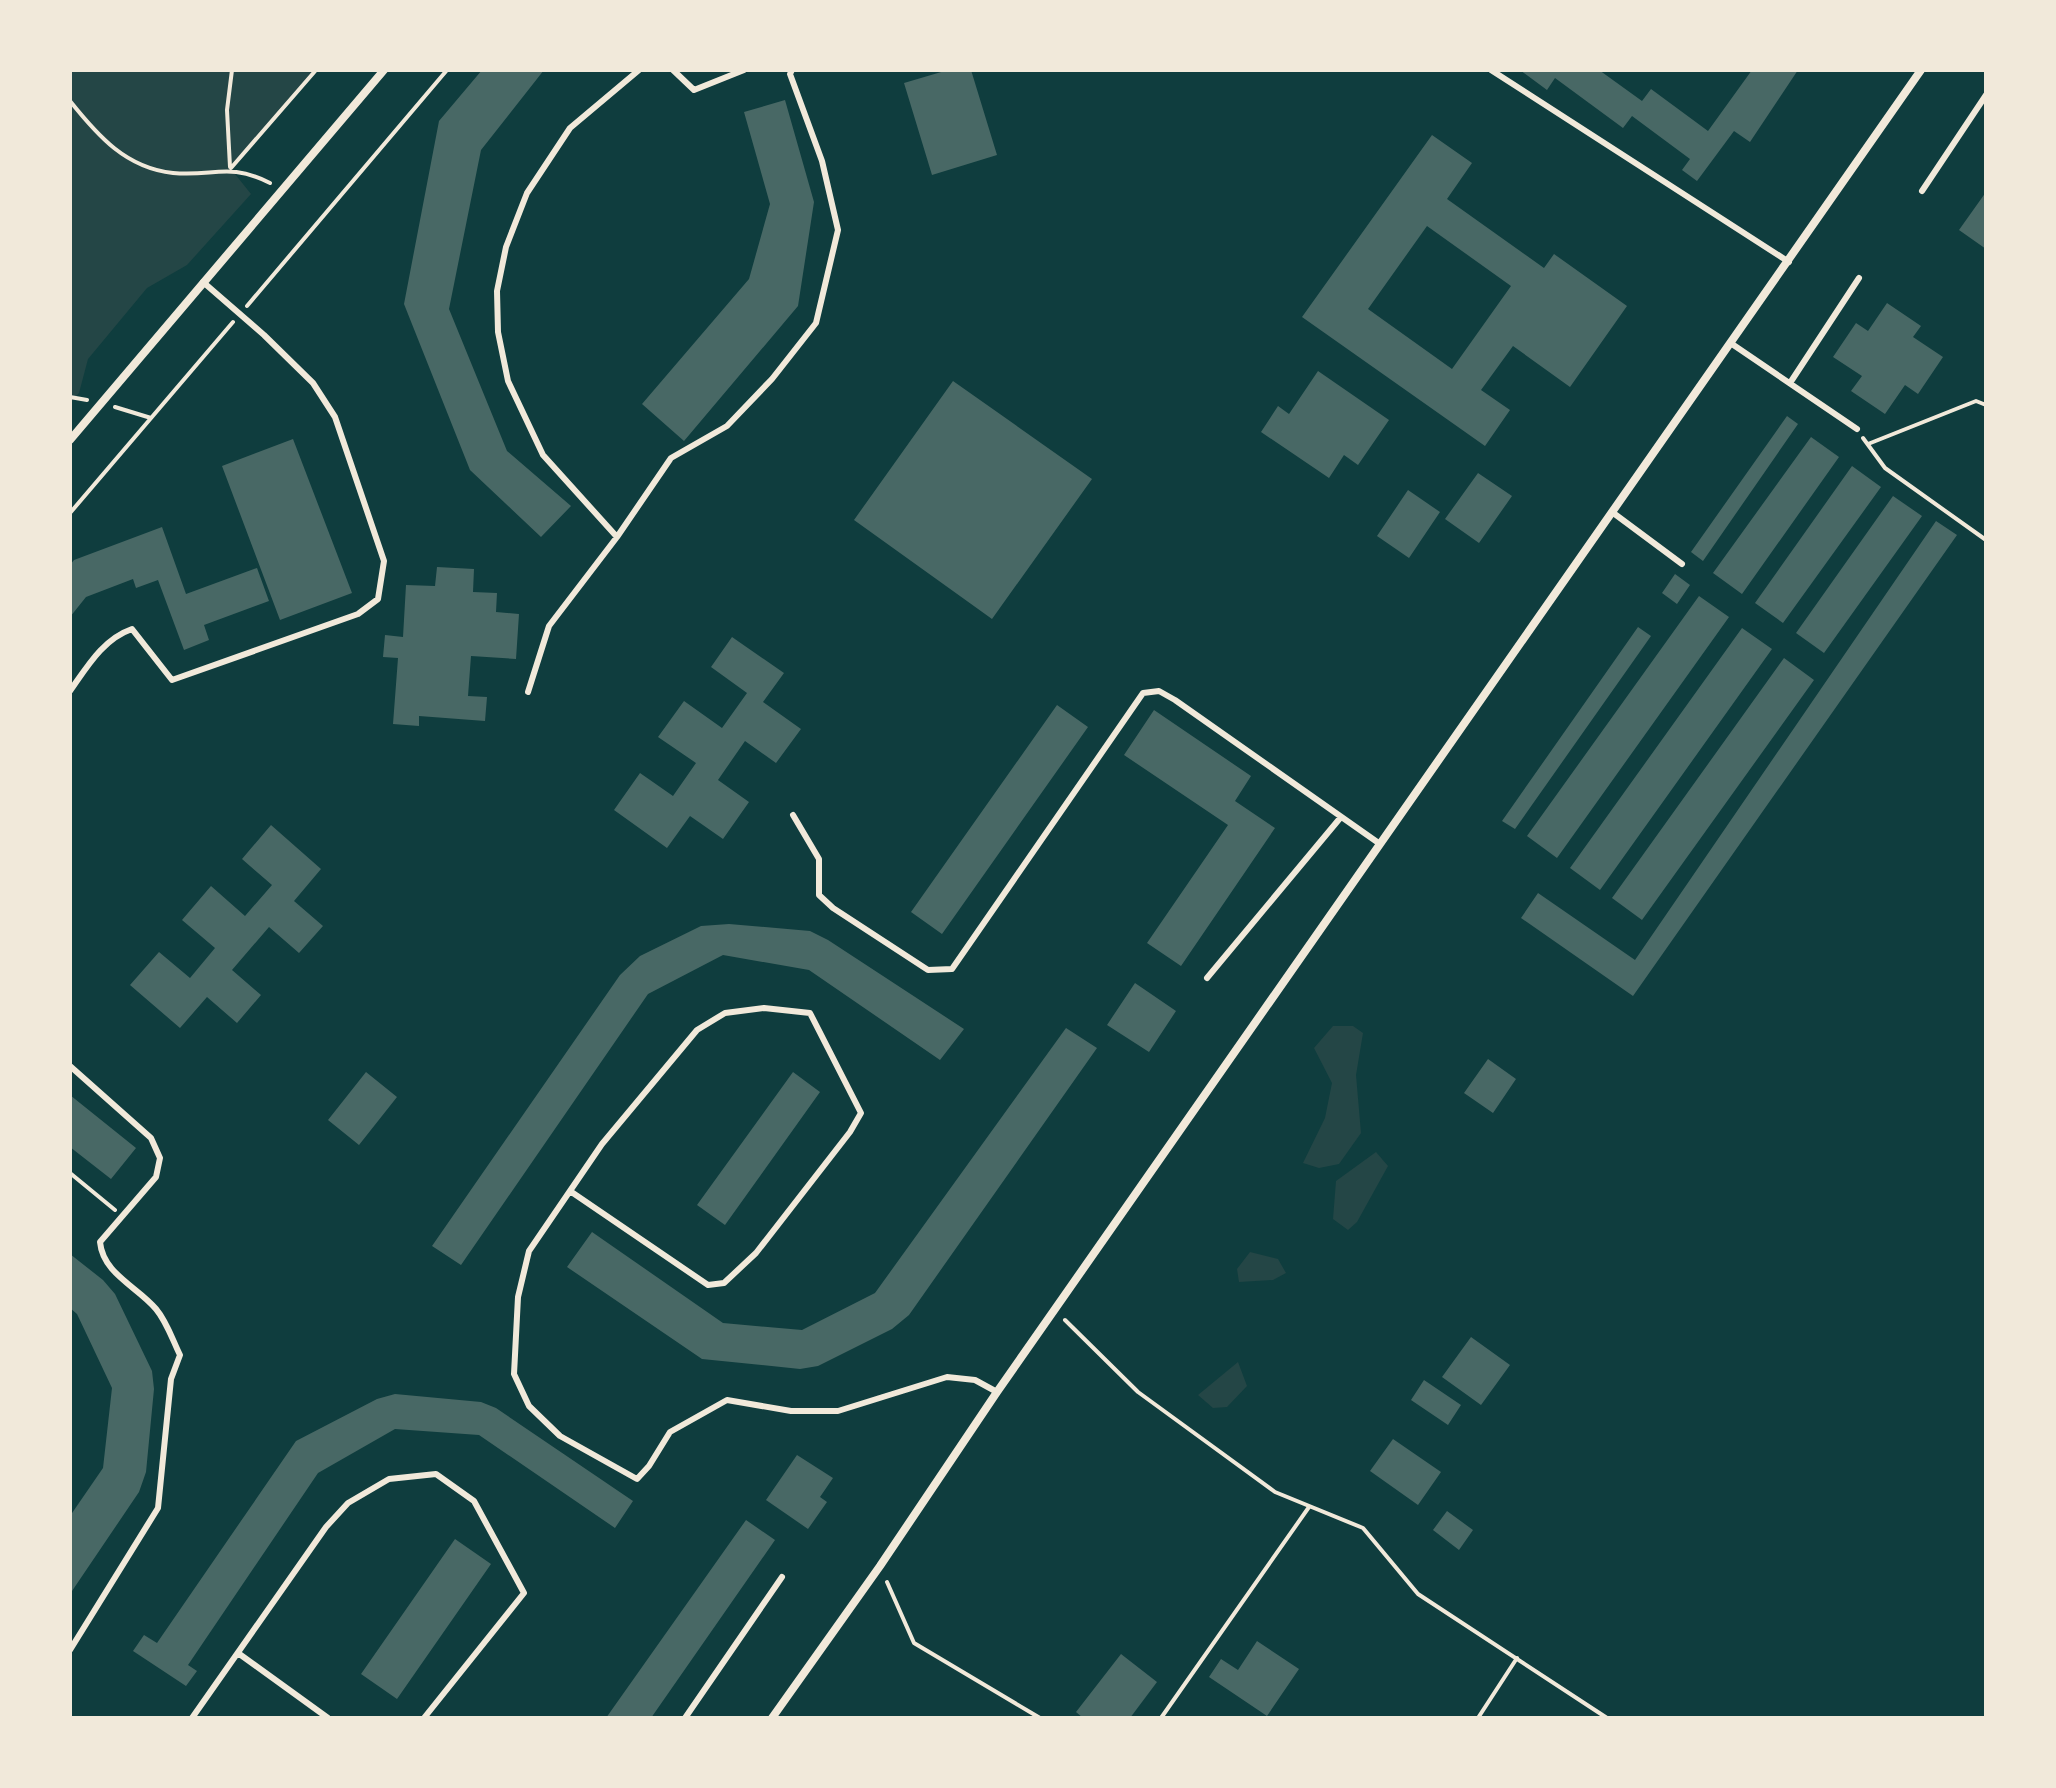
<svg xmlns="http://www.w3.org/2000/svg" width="2056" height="1788" font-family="Lora,serif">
  <rect width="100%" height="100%" fill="#0f3d3e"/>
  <!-- green -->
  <path fill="#244646" d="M70 70H316L231 169 251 194 187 265 147 288 88 359 79 393 70 403Z
    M1333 1026H1353L1363 1033 1356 1075 1361 1133 1339 1164 1319 1168 1303 1163 1325 1118 1332 1083 1314 1048Z
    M1376 1152 1388 1166 1357 1222 1348 1230 1333 1219 1336 1181Z
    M1250 1252 1278 1259 1286 1273 1273 1280 1239 1282 1237 1269Z
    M1238 1362 1247 1386 1227 1407 1213 1408 1198 1395Z"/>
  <!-- building -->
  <path fill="#486865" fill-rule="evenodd" d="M482 70H544L481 150 449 309 507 451 571 506 541 537 470 470 404 304 439 121Z
    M948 70H971L997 155 932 175 904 83Z
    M1520 70H1599L1642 101 1651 89 1708 131 1752 70H1798L1750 142 1734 131 1697 181 1682 170 1690 159 1632 116 1623 128 1555 78 1547 90Z
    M785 100 814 202 798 306 684 441 642 404 749 279 770 204 744 112Z
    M1432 135 1472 163 1447 199 1544 268 1554 254 1627 306 1570 387 1513 346 1481 390 1510 410 1485 446 1302 317ZM1427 226 1511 286 1452 369 1368 309Z
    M1986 192V249L1959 230Z
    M1887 303 1921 326 1913 337 1943 357 1918 394 1905 385 1885 414 1851 391 1862 376 1833 357 1856 323 1868 331Z
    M1318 371 1389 420 1358 465 1344 455 1329 478 1261 432 1278 406 1289 414Z
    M953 381 1092 479 992 619 854 520Z
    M1787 416 1798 424 1703 561 1691 552Z
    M1811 437 1839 457 1742 594 1713 573Z
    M293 439 352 593 280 620 222 466Z
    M1852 466 1881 487 1783 623 1755 603Z
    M1478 473 1512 496 1479 543 1445 519Z
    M1408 490 1440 512 1409 558 1377 536Z
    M1893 496 1922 516 1824 653 1796 633Z
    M1936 521 1957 535 1633 996 1521 918 1538 893 1635 960Z
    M162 527 186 594 257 568 269 601 204 625 209 640 184 650 158 580 136 588 133 579 86 597 70 617V565L74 560Z
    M437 567 474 569 473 592 497 593 496 612 519 614 516 659 471 656 468 696 487 697 485 721 419 716V726L393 724 398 658 383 657 385 635 403 637 406 585 435 586Z
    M1675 574 1690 585 1677 604 1662 593Z
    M1699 596 1729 617 1557 858 1527 836Z
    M1638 627 1651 636 1515 829 1502 821Z
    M1742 628 1772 649 1600 890 1570 868Z
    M732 637 784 673 763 702 801 729 776 763 745 741 718 780 749 802 723 839 690 816 667 848 614 810 640 773 673 796 696 763 658 737 684 701 722 728 747 693 711 667Z
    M1784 658 1814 680 1642 920 1612 898Z
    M1057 705 1088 727 942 934 911 912Z
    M1154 710 1251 776 1235 801 1275 828 1181 966 1147 943 1228 825 1124 755Z
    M271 825 321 869 294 901 323 926 299 953 269 927 232 970 261 995 237 1023 207 997 180 1028 130 985 159 952 190 978 215 948 182 920 211 886 245 916 272 885 242 859Z
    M729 924 810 931 828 940 964 1029 940 1060 809 970 723 955 648 994 461 1265 432 1246 620 975 640 956 701 926Z
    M1135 983 1176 1011 1149 1052 1107 1025Z
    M1066 1028 1097 1048 909 1315 892 1329 818 1366 800 1369 702 1359 567 1267 592 1232 723 1323 802 1330 875 1293Z
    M1488 1059 1516 1079 1493 1113 1464 1093Z
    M366 1072 397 1097 359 1145 328 1120Z
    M793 1072 820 1092 725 1225 697 1205Z
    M70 1095 136 1148 111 1179 70 1147Z
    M70 1254 103 1280 115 1294 152 1371 154 1389 146 1472 139 1492 70 1594V1516L103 1468 112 1388 77 1314 70 1308Z
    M1471 1337 1510 1365 1481 1405 1442 1377Z
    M1424 1380 1461 1405 1448 1425 1411 1400Z
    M395 1394 481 1402 496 1408 633 1501 615 1528 479 1435 395 1429 318 1473 188 1665 197 1671 186 1686 133 1651 144 1635 157 1643 296 1441 377 1399Z
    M1393 1439 1441 1472 1418 1505 1370 1471Z
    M797 1455 833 1478 820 1497 827 1502 808 1529 766 1500Z
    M1447 1511 1473 1530 1459 1550 1433 1530Z
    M746 1520 775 1540 651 1718H606Z
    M455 1539 491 1564 397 1699 361 1674Z
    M1257 1641 1299 1669 1267 1716 1209 1677 1221 1659 1238 1670Z
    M1121 1654 1157 1682 1130 1718H1083L1076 1712Z"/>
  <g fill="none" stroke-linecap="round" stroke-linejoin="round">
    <!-- path -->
    <path stroke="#f1e9da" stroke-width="4" d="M70 101C98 136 126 168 173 173 214 177 228 162 270 183
      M230 167 227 110 232 70
      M231 168 316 70
      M247 306 447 70
      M70 397 87 400
      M115 407 151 418
      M1863 438 1885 468 1986 540
      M1868 444 1976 401 1986 405
      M70 513 233 322
      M70 1173 115 1210
      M1065 1320 1138 1392 1275 1492 1363 1528 1418 1594 1607 1718
      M887 1582 914 1643 1040 1718
      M1161 1718 1309 1507
      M1478 1718 1517 1658"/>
    <!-- service -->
    <path stroke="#f1e9da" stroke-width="6" d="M673 70 694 90 744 70
      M1491 70 1789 262
      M1922 191 1986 95
      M1732 344 1857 429
      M1790 383 1859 278
      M1612 512 1682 564
      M617 537 543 455 508 381 498 332 497 291 506 247 527 193 570 128 639 70
      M70 691C87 667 103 639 132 629L172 680 358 614 378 599 384 561 335 417 313 383 264 335 203 282
      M528 692 549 626 617 537 671 458 727 426 772 379 816 323 838 230 822 161 790 74 792 70
      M793 815 819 859V895L833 908 928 970 952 969 1143 693 1159 691 1175 700 1380 844
      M1207 978 1341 817
      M70 1066 151 1138 160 1158 156 1177 100 1242C103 1274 138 1287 156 1309 167 1322 173 1341 180 1355L171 1379 158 1508 70 1650
      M570 1191 708 1285 724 1283 756 1253 850 1132 861 1113 810 1013 764 1008 725 1013 697 1030 602 1144 529 1251 518 1297 514 1374 529 1406 560 1436 637 1479 649 1466 670 1432 727 1400 791 1411H838L947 1377 975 1380 997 1392
      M238 1653 328 1718
      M192 1718 326 1527 348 1503 389 1479 436 1474 474 1501 524 1593 424 1718
      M685 1718 782 1577"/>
    <!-- minor -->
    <path stroke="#f1e9da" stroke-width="8" d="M70 440 384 70
      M772 1718 880 1566 997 1392 1921 70"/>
  </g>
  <!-- border -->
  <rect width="2056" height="1788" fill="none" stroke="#f1e9da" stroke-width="144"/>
</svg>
